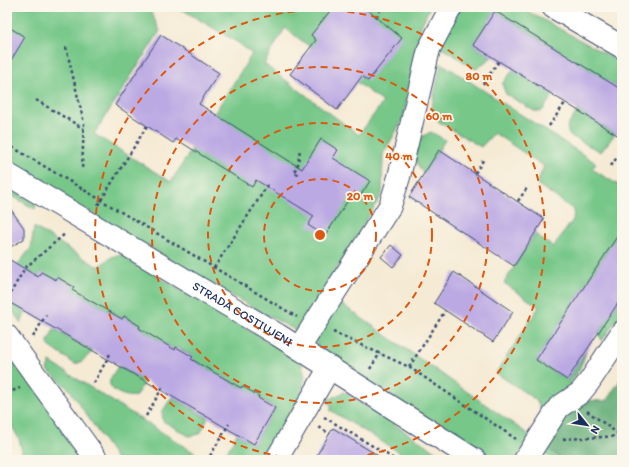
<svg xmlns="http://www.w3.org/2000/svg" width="629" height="467" font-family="Itim,sans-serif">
  <rect width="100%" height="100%" fill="#fbf7ec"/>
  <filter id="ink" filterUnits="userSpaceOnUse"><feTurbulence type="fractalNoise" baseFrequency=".025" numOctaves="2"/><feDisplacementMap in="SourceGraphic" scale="8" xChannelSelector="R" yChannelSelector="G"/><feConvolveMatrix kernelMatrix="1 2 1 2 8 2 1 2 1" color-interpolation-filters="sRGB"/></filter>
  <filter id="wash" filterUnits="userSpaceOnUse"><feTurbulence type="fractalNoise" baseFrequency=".012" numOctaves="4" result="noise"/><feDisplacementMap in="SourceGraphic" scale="16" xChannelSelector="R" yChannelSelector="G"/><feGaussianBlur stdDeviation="0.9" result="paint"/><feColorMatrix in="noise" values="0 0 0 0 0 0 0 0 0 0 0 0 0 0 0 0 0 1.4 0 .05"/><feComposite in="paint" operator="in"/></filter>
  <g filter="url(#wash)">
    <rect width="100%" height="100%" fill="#f5ead3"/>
    <!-- green -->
    <path fill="#76c788" stroke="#487b73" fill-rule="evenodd" d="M7 7H430L421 26 403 119 383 154 382 194 299 332C199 280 103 220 7 162ZM150 10H183L240 44 252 54 171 182 94 134 160 31ZM285 28 383 102 359 135 264 64Z
      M461 7H520L622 63V90L495 11 473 45 492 57 476 69 439 46Z
      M441 63 596 163 592 169 620 186 622 184V229L536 360 567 380 586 352C578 379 563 394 541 410L536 400 496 373 539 307 504 283 535 234 553 247 573 220 574 210 537 184 544 166 494 133 481 147 439 122 431 111Z
      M513 70 553 95 542 111H534L506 94 502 84Z
      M578 110 615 134 601 152 569 135 567 127Z
      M431 132 445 140 424 174C412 158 414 153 423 136Z
      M7 186 36 203 35 209 7 193Z
      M34 227 98 267 112 257 120 254 301 361 305 377 301 396 264 460H229L226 454 237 434 254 444 275 408 242 386 241 388 191 359 192 356 177 347 175 350 139 328 140 326 124 316 122 319 72 290 74 287 57 278 56 280 41 272 38 277 27 270 8 302 26 312 21 323 7 303V278L31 248Z
      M622 297V311L602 341 598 333Z
      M337 301 532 437 517 460H491L319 351 315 340Z
      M54 329 93 351 81 362 75 364 49 346 48 341Z
      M7 346 85 460H24L19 439 7 417Z
      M50 362 206 460H117L69 389 47 370Z
      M118 366 144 381 136 396C128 398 107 392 110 380 112 375 116 370 118 366Z
      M344 392 449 460H412L330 410 332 406 326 401Z
      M172 397 208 418 200 434 189 436 163 421 162 412Z
      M540 443 564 460H554L537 448Z"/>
    <!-- forest -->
    <path fill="#60ac74" stroke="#3e6e69" d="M622 377V460H564L540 443 558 415 583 400 606 401Z"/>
    <g id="blocks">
      <!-- building -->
      <path fill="#bba9e3" d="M333 7H364L402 38 368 81 362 76 337 110 290 74 316 40 311 35Z
        M495 11 622 90V138L473 45Z
        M7 26 25 37 7 67Z
        M161 35 219 73 199 104 302 169 321 139 338 150 333 158 370 181 359 198 352 194 325 236 308 225 314 216 256 180 252 187 176 139 173 143 115 105Z
        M439 150 544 219 514 266 409 197Z
        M7 204 24 228V239L7 249Z
        M622 229V297L567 380 536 360Z
        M391 245 403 255 393 267 381 257Z
        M7 258 38 277 41 272 56 280 57 277 74 287 72 290 122 319 124 316 140 326 139 328 175 350 176 347 193 357 191 359 241 388 242 386 259 396 258 398 275 408 254 444 7 301Z
        M454 272 513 312 493 342 434 303Z
        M333 428 385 460H314Z"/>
    </g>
  </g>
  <g filter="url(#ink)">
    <use href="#blocks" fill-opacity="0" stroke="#3c4b70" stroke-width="1"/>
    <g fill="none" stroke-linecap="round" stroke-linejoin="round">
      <!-- minor casing -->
      <g stroke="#3c4b70" stroke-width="24">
        <g id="minor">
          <path d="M553 7 622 47"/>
          <path id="s1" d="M7 174 278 335 475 460"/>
          <path d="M7 336 97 460"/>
          <path d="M299 348 390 206 399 177 429 49 451 7"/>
          <path d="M276 460 330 367"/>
          <path d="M525 460 559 407 580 393 589 382 622 332"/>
        </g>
      </g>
      <!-- path -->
      <path stroke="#3c4b70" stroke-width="2.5" stroke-dasharray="3 3" stroke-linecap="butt" d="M376 17 380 11
        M66 47 84 123 82 170
        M483 84 499 61
        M36 100 84 129
        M549 126 565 103
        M7 144 297 317
        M611 166 622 150
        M475 173 484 159
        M298 175 294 172 298 164 300 149
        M518 201 527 188
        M98 205 147 126
        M214 268 269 183
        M7 299 25 268 66 233
        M333 332 409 367 516 439
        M33 337 46 315
        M409 367 445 311
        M370 369 380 353
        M94 383 110 354
        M7 393 20 388
        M587 411 620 435
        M146 416 164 385
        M324 417 396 460
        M319 427 330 434
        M563 439 622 436
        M7 444 9 443
        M210 456 229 424"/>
      <!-- minor -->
      <use href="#minor" stroke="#fff" stroke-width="22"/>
    </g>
  </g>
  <!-- distance rings -->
  <g fill="none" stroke="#de5710" stroke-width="2" stroke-dasharray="7 5">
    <circle cx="320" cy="235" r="56"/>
    <circle cx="320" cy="235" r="112"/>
    <circle cx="320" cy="235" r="168"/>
    <path d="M318 460A225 225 0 1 1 322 460"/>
  </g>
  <g text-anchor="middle" stroke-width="3.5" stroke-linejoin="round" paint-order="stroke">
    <!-- street labels -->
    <g font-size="12" fill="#1b2f5e" stroke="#fbf7ec">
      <text dy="4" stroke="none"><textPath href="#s1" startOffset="274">STRADA COSTIUJENI</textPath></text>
    </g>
  </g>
  <circle cx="320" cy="235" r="6" fill="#de5710" stroke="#fbf7ec" stroke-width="2"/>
  <g font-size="12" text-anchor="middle" font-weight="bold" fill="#de5710" stroke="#fbf7ec" stroke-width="3.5" stroke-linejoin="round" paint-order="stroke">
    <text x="479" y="80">80 m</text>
    <text x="439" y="120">60 m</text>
    <text x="399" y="160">40 m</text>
    <text x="360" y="200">20 m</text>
  </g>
  <!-- margin -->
  <rect width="629" height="467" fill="none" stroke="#fbf7ec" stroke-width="24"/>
  <!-- north arrow -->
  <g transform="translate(587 425) rotate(120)" stroke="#fbf7ec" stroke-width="3" paint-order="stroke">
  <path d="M0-3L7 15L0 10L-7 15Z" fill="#1b2f5e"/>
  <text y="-6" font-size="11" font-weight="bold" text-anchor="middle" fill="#1b2f5e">N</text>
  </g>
</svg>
